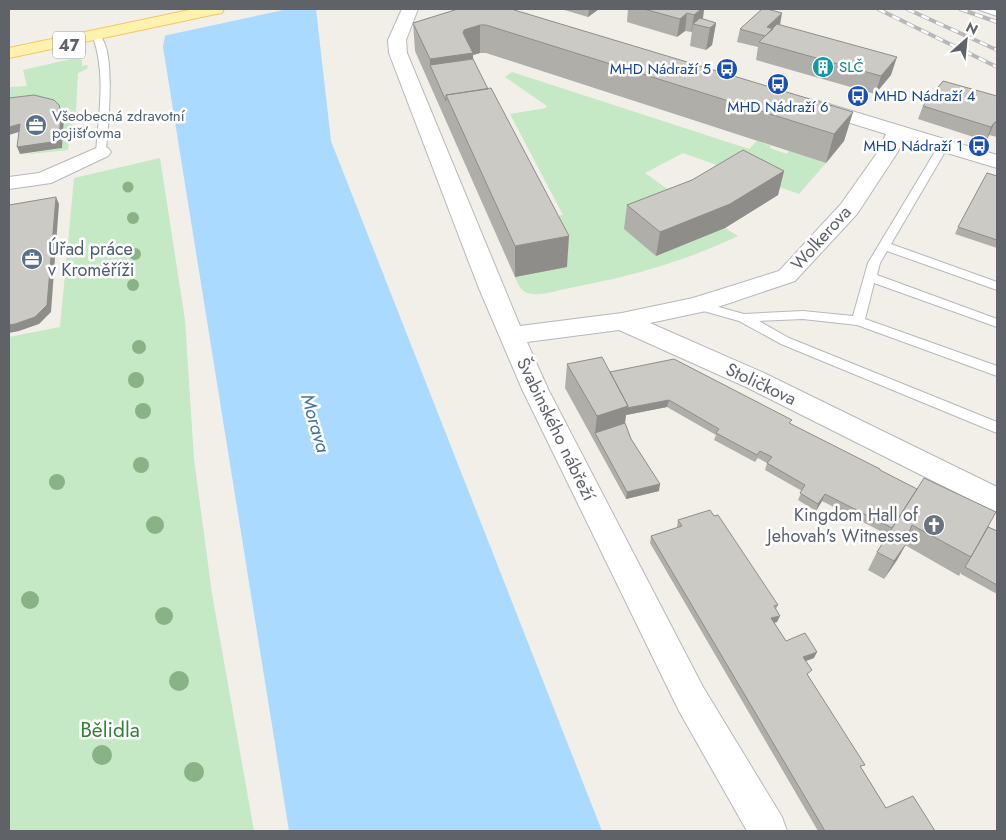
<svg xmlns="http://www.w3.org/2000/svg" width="1006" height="840" font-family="Jost,sans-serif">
  <rect width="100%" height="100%" fill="#f1efe8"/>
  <!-- green -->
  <path fill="#c5e8c5" d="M76 58 82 60V66L88 65 87 69 78 73 76 111 70 134 68 150 20 155 62 148 64 119 68 118 66 110 51 102 9 103V87L27 86 23 70Z
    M512 72 749 149 757 141 771 146 770 148 787 154 789 151 826 163 799 194 683 153 645 173 688 204 656 256 725 228 738 236C681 263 631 276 570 288 558 290 537 298 525 292 520 289 517 282 515 277L567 267 542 219 563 215 510 114 546 108 547 106 505 77Z
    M160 158 185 320 194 459 212 594 254 831H9V337L60 327 74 178Z"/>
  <!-- water -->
  <path fill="#aadaff" d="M170 9H316L331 141 602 831H289L163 47Z"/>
  <!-- pier -->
  <path fill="#f1efe8" d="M168 9H288L163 36Z"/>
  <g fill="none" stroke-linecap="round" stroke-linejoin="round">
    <!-- service casing -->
    <g stroke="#b5b8bc" stroke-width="2">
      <path id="service" d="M977 9H989L997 11V16Z
        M97 34C118 43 107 132 106 152L101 155 96 152C99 113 106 74 93 37Z
        M944 142 949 145 891 244 997 282V290L887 251 880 263 877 275 997 319V327L874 283 865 319 997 366V376L857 325 803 319 759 321 789 338 997 422V433L781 344 739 321 693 308 691 305 693 302 697 301 744 314 803 311 853 316 868 263 939 145Z"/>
    </g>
    <!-- minor casing -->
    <g stroke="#b5b8bc" stroke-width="2">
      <path id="minor" d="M402 9H418L406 40 407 53 520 326 622 313 693 298 779 271 841 204 877 153 886 134 808 110 805 106 808 102 815 100 822 102 997 155V168L904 140 897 153 857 214 795 281 706 311 650 323 764 373 997 487V512L987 508 746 387 619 330 527 342 548 389 703 687 782 817 787 831H747L679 711 522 389 478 286 389 53 388 40Z
        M101 146 108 148 111 152 108 156 51 183 9 189V177L39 173Z"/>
    </g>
    <!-- primary casing -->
    <g stroke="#f2c960" stroke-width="2">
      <path id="primary" d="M194 9H224L222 13 216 14 9 58V48Z"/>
    </g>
    <!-- service -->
    <use href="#service" fill="#fff" fill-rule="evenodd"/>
    <!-- minor -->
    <use href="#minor" fill="#fff" fill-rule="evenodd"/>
    <!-- primary -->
    <use href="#primary" fill="#fff2af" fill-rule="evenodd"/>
    <!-- rail casing -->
    <g stroke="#b6b7b8" stroke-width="4">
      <path id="rail" d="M878 9 997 67
        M907 9 997 50
        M960 9 997 22"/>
    </g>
    <!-- rail -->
    <use href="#rail" stroke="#fff" stroke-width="2.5" stroke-dasharray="8" stroke-linecap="butt"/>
  </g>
  <!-- trees -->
  <g fill="#89b387">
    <circle cx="128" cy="187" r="5.5"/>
    <circle cx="133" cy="218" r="6"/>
    <circle cx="135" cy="254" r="6"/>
    <circle cx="133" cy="285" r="6"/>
    <circle cx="139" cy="347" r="7"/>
    <circle cx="136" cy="380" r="8"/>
    <circle cx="143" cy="411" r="8"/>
    <circle cx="141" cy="465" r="8"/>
    <circle cx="57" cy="482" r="8"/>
    <circle cx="155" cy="525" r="9"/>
    <circle cx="30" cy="600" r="9"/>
    <circle cx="164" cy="616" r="9"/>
    <circle cx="179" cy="681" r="10"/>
    <circle cx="102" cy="755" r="10"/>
    <circle cx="194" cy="772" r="10"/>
  </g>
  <!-- wall -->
  <path fill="#afaea9" d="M458 9 853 112 844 141 826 163 486 53H480L473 55V59L567 267 515 277 415 51 413 23Z
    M561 9H599L588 17Z
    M628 9H704L703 19 716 23 712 45 706 50 690 46 692 31 691 32 685 31 677 37 627 22Z
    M780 25 891 75 875 94 756 60 758 47 737 42 740 29Z
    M997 96V137L989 135 986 141 918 119 923 106Z
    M784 171 778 195 725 228 656 256 624 229 627 205 692 180Z
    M997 176V248L955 234 958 227Z
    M567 364 610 372 790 424 997 531V594L961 574V572L959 576 905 545 897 560 884 579 868 570 877 552 888 535 822 501 816 511 798 500 802 491 765 470 767 463 758 458 755 462 714 440 716 435 667 407 626 415 625 423 631 439 659 491 626 499 565 388Z
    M678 520 778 605 776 609 777 622 774 623 786 641 814 658 806 661 808 676 862 769 886 808 935 831H818L650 543 651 536 677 528V527Z"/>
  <!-- shaded-wall -->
  <path fill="#8f8d8a" d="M591 9H599L588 17 589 10Z
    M701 9H704L702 23 693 24 692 31 691 32 694 15Z
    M687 13 685 31 677 37 680 19Z
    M782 13 780 25 768 36 767 27Z
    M716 23 712 45 706 50 710 28Z
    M480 25V53L473 55 474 82 430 65V59L463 33 464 30Z
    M897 57 891 75 875 94 881 76Z
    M59 105 64 119 62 148 20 154 17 147Z
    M853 112 844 141 826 163 834 134Z
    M995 122 989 135 986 141 991 127Z
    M20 124 22 131 9 135V127Z
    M784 171 778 195 725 228 656 256 660 232Z
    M56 197 59 204 51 312 39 324 19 331 9 333V325Z
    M569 236 567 267 515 277V246Z
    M669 400 667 407 626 415 624 430 595 433 597 416 628 406Z
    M660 484 659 491 626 499 627 492Z
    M825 494 822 501 816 511 818 504Z
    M908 541 897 560 884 579 894 561Z
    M780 616 777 622 769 624 771 618Z
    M817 652 814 658 800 663 803 657Z"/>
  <!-- building -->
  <path fill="#cccac5" stroke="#8f8d8a" d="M458 9H511L853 112 834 134 486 25H480L464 30 463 33 473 53 430 59 413 23Z
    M644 9H701L694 15 687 13 680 19Z
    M762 9H767L782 13 767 27 773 29 765 36 740 29Z
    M700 18 716 23 710 28 693 24Z
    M777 24 897 57 881 76 759 42Z
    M473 59 488 89 446 95V101L430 65Z
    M943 81 997 96V122H995L991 127 923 106Z
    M491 88 569 236 515 246 446 95Z
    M34 95 54 100 59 105 61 112 59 141 17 147 20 124 9 127V98Z
    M743 150 784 171 730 204 660 232 627 205 692 180Z
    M987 173 997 176V240L958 227Z
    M56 197 47 305 35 317 15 324 9 325V205Z
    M602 357 628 406 597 416 567 364Z
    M674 359 792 420 789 423 880 469V470L917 489 892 528 825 494 818 504 800 493 805 485 767 463 772 457 760 451 757 455 716 433 719 429 669 400 627 408 628 406 610 372Z
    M625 423 631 439 660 484 627 492 595 433Z
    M924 478 996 512 971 557 912 525 909 532 905 530 900 537 908 541 894 561 877 552Z
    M710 510 714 516 718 515 778 605 774 606 780 616 771 618 786 641 805 633 817 652 803 657 812 670 807 674 865 765 860 766 886 808 913 796 935 831H825L651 536 682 526 678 520Z
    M988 527 997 531V585L965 567 971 557Z"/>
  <!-- icons -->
  <defs>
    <g id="building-disc" transform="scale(1.125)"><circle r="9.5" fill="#0f9aa8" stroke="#fff"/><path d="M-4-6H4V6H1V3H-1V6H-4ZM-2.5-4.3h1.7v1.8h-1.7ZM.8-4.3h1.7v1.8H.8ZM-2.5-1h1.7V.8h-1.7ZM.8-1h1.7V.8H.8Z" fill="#fff"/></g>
    <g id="bus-disc" transform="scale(1.125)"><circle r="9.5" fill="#1a4fb4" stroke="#fff"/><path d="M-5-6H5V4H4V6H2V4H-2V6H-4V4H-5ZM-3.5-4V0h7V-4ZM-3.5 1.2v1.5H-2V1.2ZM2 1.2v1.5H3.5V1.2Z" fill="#fff"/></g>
    <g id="office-disc" transform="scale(1.125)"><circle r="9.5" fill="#5c6f8a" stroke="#fff"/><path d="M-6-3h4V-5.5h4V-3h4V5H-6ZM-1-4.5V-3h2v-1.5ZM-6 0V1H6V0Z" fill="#fff"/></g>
    <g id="church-disc" transform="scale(1.125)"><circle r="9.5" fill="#6b7280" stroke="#fff"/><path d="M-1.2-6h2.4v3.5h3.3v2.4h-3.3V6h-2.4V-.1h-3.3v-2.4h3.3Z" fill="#fff"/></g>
  </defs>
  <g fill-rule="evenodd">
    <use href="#building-disc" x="823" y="67"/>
    <use href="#bus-disc" x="727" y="69"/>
    <use href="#bus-disc" x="778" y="84"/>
    <use href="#bus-disc" x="858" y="96"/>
    <use href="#office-disc" x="36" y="125"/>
    <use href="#bus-disc" x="979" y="146"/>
    <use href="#office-disc" x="32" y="259"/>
    <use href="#church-disc" x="934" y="525"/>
  </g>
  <g text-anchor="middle" stroke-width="5" stroke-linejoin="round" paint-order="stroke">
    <!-- far-culture labels -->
    <g font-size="15" fill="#0d838f" stroke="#fff" text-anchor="start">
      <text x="839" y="72">SLČ</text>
    </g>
    <!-- far-transit labels -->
    <g font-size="15" fill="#164399" stroke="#fff" text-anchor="end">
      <text x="711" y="74">MHD Nádraží 5</text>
      <text x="874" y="101" text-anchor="start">MHD Nádraží 4</text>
      <text x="778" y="112" text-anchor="middle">MHD Nádraží 6</text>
      <text x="963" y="151">MHD Nádraží 1</text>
    </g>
    <!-- far-service labels -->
    <g font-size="15" fill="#4e5e75" stroke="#fff" text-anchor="start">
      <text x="52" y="121">Všeobecná zdravotní<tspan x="52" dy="17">pojišťovma</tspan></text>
    </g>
    <!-- shield labels -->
    <rect fill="#fff" stroke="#8f9295" stroke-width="1" x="53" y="31.5" width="32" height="27" rx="4"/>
    <g font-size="16" font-weight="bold" fill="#5f6368">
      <text x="69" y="51">47</text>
    </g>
    <!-- street labels -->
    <g font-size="18" fill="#5f6368" stroke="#fff">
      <text transform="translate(821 238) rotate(-48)" y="6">Wolkerova</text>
      <text transform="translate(761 384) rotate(25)" y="6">Stoličkova</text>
      <text transform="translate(556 429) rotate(64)" y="6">Švabinského nábřeží</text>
    </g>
    <!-- service labels -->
    <g font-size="18" fill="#4e5e75" stroke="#fff" text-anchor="start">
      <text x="48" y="255">Úřad práce<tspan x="48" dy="21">v Kroměříži</tspan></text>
    </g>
    <!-- worship labels -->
    <g font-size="18" fill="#5b616d" stroke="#fff" text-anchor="end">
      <text x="918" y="521">Kingdom Hall of<tspan x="918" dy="21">Jehovah's Witnesses</tspan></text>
    </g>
    <!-- water labels -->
    <g font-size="19" font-style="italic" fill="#4174aa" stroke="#fff">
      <text transform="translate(316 423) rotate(74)" y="7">Morava</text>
    </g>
    <!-- near-park labels -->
    <g font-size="21" fill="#348238" stroke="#fff">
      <text x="110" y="737">Bělidla</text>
    </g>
  </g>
  <!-- border -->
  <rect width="1006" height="840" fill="none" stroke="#5f6368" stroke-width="20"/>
  <!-- north arrow -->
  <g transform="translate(966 40) rotate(27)" stroke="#ffffff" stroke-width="4" paint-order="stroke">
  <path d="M0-4L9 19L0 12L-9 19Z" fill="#5f6368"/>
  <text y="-8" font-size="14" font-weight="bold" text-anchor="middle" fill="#5f6368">N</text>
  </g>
</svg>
